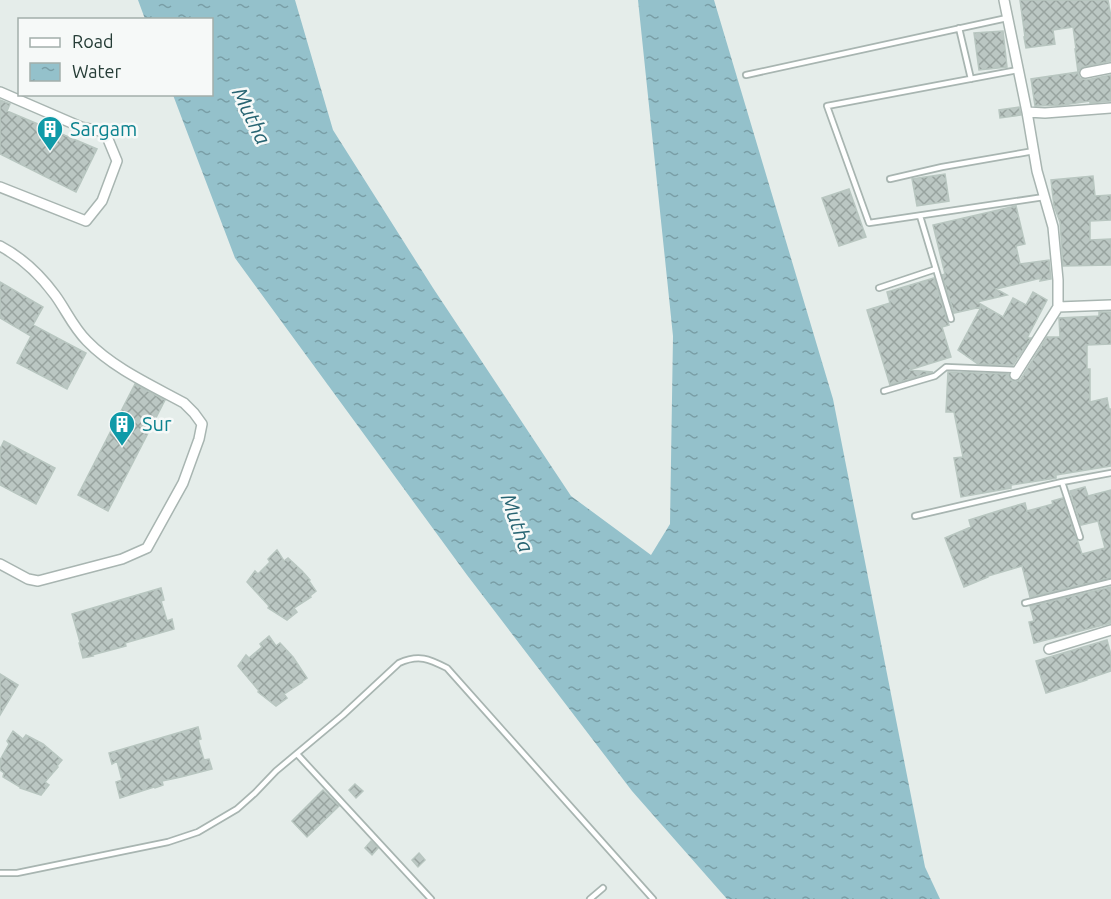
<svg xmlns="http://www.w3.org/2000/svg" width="1111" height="899" font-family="Ubuntu,sans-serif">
  <defs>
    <pattern id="water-ripples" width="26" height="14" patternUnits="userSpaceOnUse" patternTransform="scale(1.5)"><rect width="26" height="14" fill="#94c1cb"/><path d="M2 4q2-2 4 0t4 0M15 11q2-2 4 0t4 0" fill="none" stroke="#799ea6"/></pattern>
    <pattern id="building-cross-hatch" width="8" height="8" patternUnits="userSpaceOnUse" patternTransform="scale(1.5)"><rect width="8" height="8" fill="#bbc7c3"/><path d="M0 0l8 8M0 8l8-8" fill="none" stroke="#98a39f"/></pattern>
  </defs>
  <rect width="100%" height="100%" fill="#e5edea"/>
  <!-- water -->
  <path fill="url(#water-ripples)" d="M138 0H295L333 130 433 288 571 496 651 555 670 524 673 336 638 0H714L833 399 925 867 940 899H727L632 791 467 575 235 258 173 95 212 94V20L145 19Z"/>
  <!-- building -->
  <path fill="url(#building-cross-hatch)" stroke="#b8c6c0" stroke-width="1.5" d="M1020 0H1108L1111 17V61L1083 67 1079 70 1078 74 1080 78 1086 80 1111 75V101L1090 103V101L1063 105 1035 106 1031 79 1078 72 1075 49H1076L1073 27 1053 30 1055 44 1026 48 1024 37H1025Z
    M1003 31 1007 67 979 70 974 33Z
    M0 100 10 104 7 111 97 149 76 192 0 154Z
    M1019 107 1021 115 1000 118 999 110Z
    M945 174 949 201 917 206 912 179Z
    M1093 176 1095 196 1111 195V220L1090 221V240L1111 239V265L1063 266 1060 222 1054 206 1051 180Z
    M849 189 866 237 839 246 822 198Z
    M1016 206 1025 244 1016 246 1020 264 1049 260 1051 279 1040 281 1041 278 996 289 1007 295 977 302 1003 317 1013 298 1026 305 1033 292 1047 300 1027 338H1031L1013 365 978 364 958 350 981 307 954 313 942 275 945 274 933 225Z
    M934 278 947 320 949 325 942 327 951 357 909 370 933 372 890 385 867 310 890 303 887 292Z
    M0 282 43 307 33 325 86 353 67 389 17 363 31 336 0 318Z
    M1099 312H1111V344L1087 345V369H1090V402L1107 398 1109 409H1111V466L1056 475V478L1011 485V488L961 497 954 458 963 457 954 412H946L948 372 1008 374 1011 380 1018 381 1021 379 1047 337H1060L1059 318 1099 316Z
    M135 384 165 400 108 511 78 495Z
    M4 441 55 468 36 504 0 485V449Z
    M1085 487 1088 496 1111 490V578L1030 597 1022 566 988 576V577L964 587 945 538 971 527 969 520 1001 510 1025 503 1027 511 1053 504 1052 501 1063 498 1082 554 1105 548 1098 521 1081 525 1070 491Z
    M277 550 284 561 288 558 302 571 310 580 309 581 316 591 310 596 311 597 294 608 297 612 287 620 268 608 269 606 247 582 255 571 258 574 270 562 268 559Z
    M1111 587V623L1034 643 1029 622 1034 621 1030 606Z
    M161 588 164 600 161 601 167 621 172 619 174 629 125 643 126 646 92 655 93 656 83 658 79 643 80 642 72 614Z
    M269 636 276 646 280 643 293 657 307 678 300 683H301L284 694 287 698 276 706 258 692 259 691 238 666 246 655 249 658 262 647 260 644Z
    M1107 640 1111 655V671L1087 679V680L1046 693 1036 661Z
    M0 674 18 685 0 715Z
    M198 727 201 739 198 740 204 760 209 759 212 769 181 777 162 781 163 785 155 788 154 787 120 798 116 782 122 780 117 761 112 764 109 753Z
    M13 731 23 739 26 735 43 744 62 760 57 766 58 767 45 782 49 785 41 795 20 788V787L3 777 4 773 0 770V760L9 744 7 741Z
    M355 784 363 791 356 798 349 790Z
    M323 790 339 806 307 837 292 821Z
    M371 841 378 848 372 855 365 848Z
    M419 853 425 860 418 867 412 860Z"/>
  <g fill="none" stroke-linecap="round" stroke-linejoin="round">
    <!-- lane casing -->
    <g stroke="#a8b5b1" stroke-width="8">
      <path id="lane" d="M959 28 971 79
        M1018 70 827 106 869 223 1044 197
        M746 75 1007 18
        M890 179 942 167 1034 151
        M920 216 951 319
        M879 288 936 269
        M884 391 935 376 946 367 1019 370
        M1062 482 1080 537
        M915 516 1062 482 1111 473
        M1025 603 1111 582
        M297 754 431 899
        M0 873H17L168 842 198 832 237 809 255 793 276 771 343 715 399 663C419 654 429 659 447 668L653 899
        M590 899 603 888"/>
    </g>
    <!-- street casing -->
    <g stroke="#a8b5b1" stroke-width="12">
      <path id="street" d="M1004 0 1027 112
        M1085 73 1111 68
        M0 92 81 127 105 132 117 161 102 201 86 221 0 187
        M0 246C21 257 41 276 55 295 66 310 73 327 87 341 113 368 151 385 184 403L194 413 202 424 199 439 183 483 147 548 122 559 38 581 28 579 0 564
        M1058 307V280L1053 227 1037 171 1027 112 1045 113 1111 108
        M1015 375 1058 307 1111 305
        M1049 649 1111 630"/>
    </g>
    <!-- lane -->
    <use href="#lane" stroke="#fff" stroke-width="4.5"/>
    <!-- street -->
    <use href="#street" stroke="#fff" stroke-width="9"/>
  </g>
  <!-- icons -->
  <defs>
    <g id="building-pin" transform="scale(1.35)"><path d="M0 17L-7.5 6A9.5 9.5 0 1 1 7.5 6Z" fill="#0f9aa8" stroke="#f6f9f8"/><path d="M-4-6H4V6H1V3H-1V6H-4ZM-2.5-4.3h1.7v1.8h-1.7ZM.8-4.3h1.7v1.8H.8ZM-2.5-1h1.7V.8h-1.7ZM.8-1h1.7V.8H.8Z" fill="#fff"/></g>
  </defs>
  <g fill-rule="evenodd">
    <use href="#building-pin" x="50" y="129"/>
    <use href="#building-pin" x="122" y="424"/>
  </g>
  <g text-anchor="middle" stroke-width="5" stroke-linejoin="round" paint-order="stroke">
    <!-- culture labels -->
    <g font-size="20" fill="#0d838f" stroke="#f6f9f8" text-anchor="start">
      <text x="70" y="136">Sargam</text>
      <text x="142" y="431">Sur</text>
    </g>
    <!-- water labels -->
    <g font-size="21" font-style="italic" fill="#276472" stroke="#f6f9f8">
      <text transform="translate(251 116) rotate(64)" y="7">Mutha</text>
      <text transform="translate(517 523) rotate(71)" y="7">Mutha</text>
    </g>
  </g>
  <!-- legend -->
  <rect x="18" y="18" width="195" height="78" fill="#f6f9f8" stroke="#a3aeab" stroke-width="1.5"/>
  <rect x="30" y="38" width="30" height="9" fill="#ffffff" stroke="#a3aeab" stroke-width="1.5"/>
  <text x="72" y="48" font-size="18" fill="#263d37">Road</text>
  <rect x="30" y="63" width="30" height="18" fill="url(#water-ripples)" stroke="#a3aeab" stroke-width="1.5"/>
  <text x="72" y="78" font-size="18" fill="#263d37">Water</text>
</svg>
